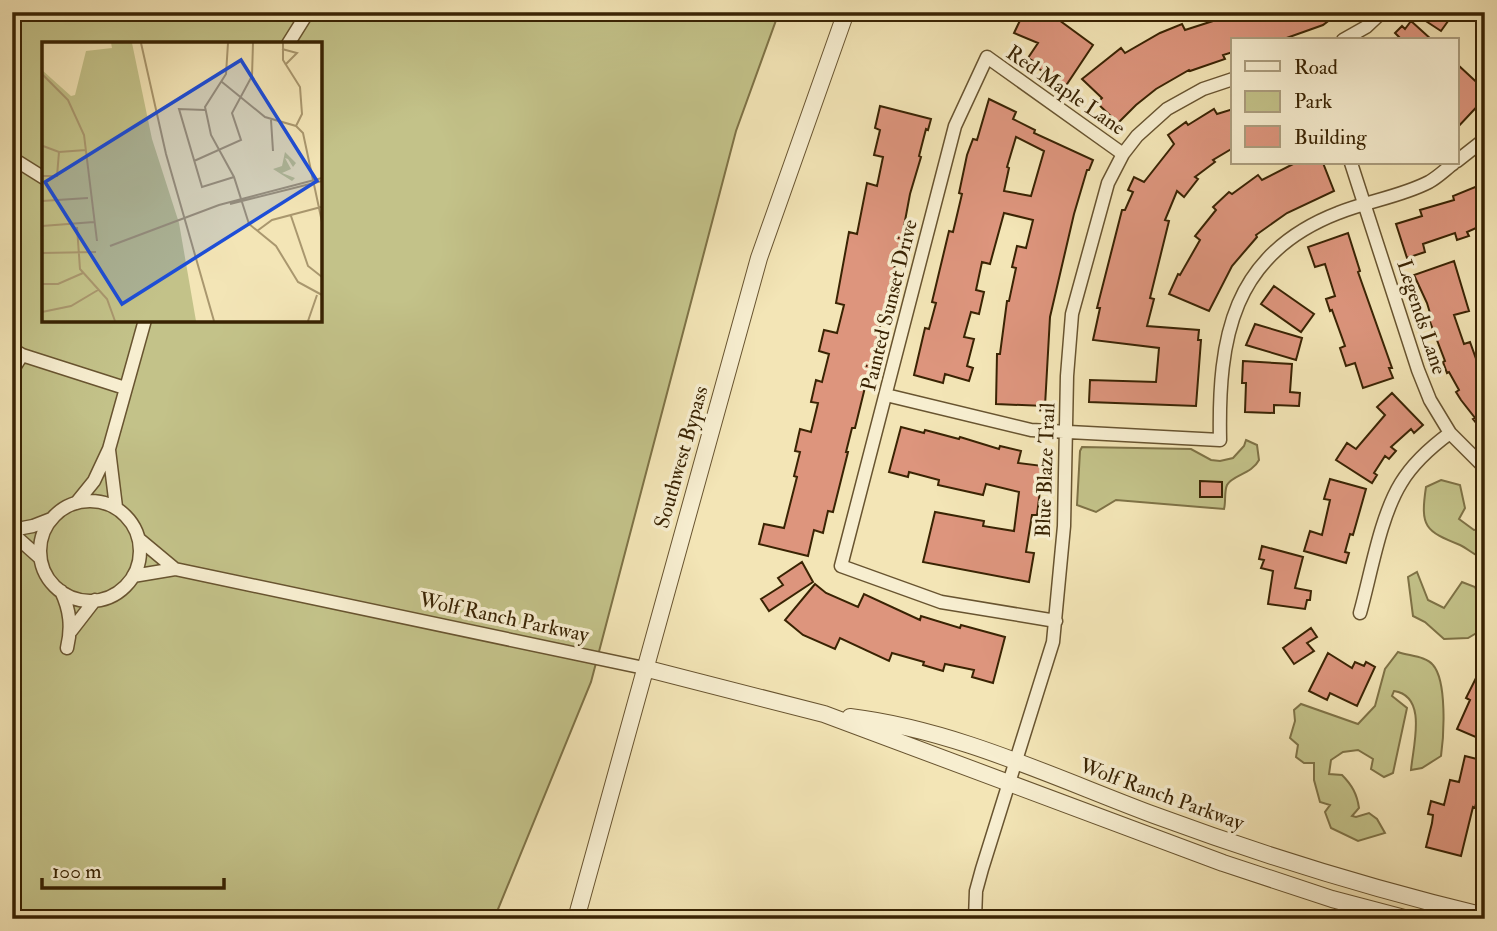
<svg xmlns="http://www.w3.org/2000/svg" width="1497" height="931" font-family="'IM FELL Double Pica',serif">
  <rect width="100%" height="100%" fill="#f3e5b6"/>
  <filter id="stains"><feTurbulence type="fractalNoise" baseFrequency=".00286" numOctaves="4"/><feColorMatrix values="0 0 0 0 .2 0 0 0 0 .09 0 0 0 0 .02 0 0 0 .5 -.17"/></filter>
  <radialGradient id="worn" r=".72"><stop offset=".6" stop-color="#630" stop-opacity="0"/><stop offset="1" stop-color="#630" stop-opacity=".3"/></radialGradient>
  <!-- green -->
  <path fill="#c3c289" stroke="#7e7246" stroke-width="2" fill-rule="evenodd" d="M12 12H779L736 131 591 682 494 919H12ZM44 44H320V320H44Z
    M1246 440 1257 445 1259 460C1252 474 1232 475 1227 485 1224 492 1226 502 1224 509L1116 500 1096 512 1077 505 1080 451 1082 447 1191 449 1211 460 1220 461 1233 458 1244 446Z
    M1441 480 1460 485 1465 508 1459 519 1474 530 1485 528V558C1475 557 1469 549 1460 545 1425 531 1420 527 1426 487Z
    M1417 572 1428 600 1444 608 1462 582 1475 587 1482 603 1485 602V628L1468 638 1444 639 1425 622 1413 616 1408 577Z
    M1398 652C1409 656 1426 656 1433 665 1447 681 1444 735 1441 756L1422 768 1411 770C1413 746 1428 696 1394 691L1392 696 1407 708 1393 773 1384 777 1371 769 1373 759 1358 750 1343 752 1331 760 1329 774 1342 775C1352 785 1357 794 1359 808L1352 816 1356 817 1369 813 1377 819 1385 833 1358 841 1331 828 1325 812 1330 805 1320 802 1314 780V763H1304L1296 757 1298 745 1290 738 1295 721 1294 710 1301 704 1358 724 1375 706 1385 669Z"/>
  <!-- building -->
  <path fill="#dd957d" stroke="#392303" stroke-width="2" fill-rule="evenodd" d="M1024 12H1048L1093 45 1065 87 1035 66 1037 63 1028 58 1038 43 1014 33Z
    M1213 12H1340L1323 25 1281 40H1233V52L1223 55 1225 59 1190 71 1189 70 1156 89 1136 105 1118 123 1097 103 1102 98 1082 79 1121 48 1125 53 1160 33 1182 24 1185 30 1216 20Z
    M1412 12H1445L1451 17 1441 31Z
    M1411 21 1432 40H1397L1399 37 1395 33 1402 26 1405 29Z
    M1457 64 1485 90V98L1457 128Z
    M989 99 1016 112 1013 119 1035 130 1034 133 1093 160 1089 170H1087L1074 214 1050 317 1045 406 996 404 997 354H1000L1007 301H1009L1016 268 1012 267 1017 246 1026 248 1033 220 1004 213 990 264 982 262 976 290 984 292 979 314 971 312 964 337 974 339 967 366 973 368 969 381 945 374 943 383 914 375 925 328 929 329 936 303 932 302 949 231 953 232 962 194 959 193 967 155 973 139 977 140ZM1016 137 1044 151 1031 196 1004 191 1009 168 1007 167Z
    M880 106 931 119 928 130 926 129 919 156 921 157 910 194 902 237 855 428H852L846 452H848L833 512 828 511 823 533 814 530 808 556 759 544 764 524 784 528 797 477 794 476 800 452 795 451 800 429 811 432 818 403 811 402 816 380 822 382 829 354 819 351 824 330 837 333 844 305 836 303 849 232 857 234 867 183 877 186 883 157 874 155 880 130 875 128Z
    M1214 109 1217 114 1233 109V148L1213 160 1215 162 1195 177 1198 179 1184 197 1177 191 1165 220 1169 221 1150 298 1154 299 1147 326 1199 330 1198 340H1201L1196 406 1089 402 1090 380 1156 382 1159 348 1093 340 1100 308H1097L1122 210H1125L1133 192 1128 190 1134 177 1144 182 1174 144 1168 135 1186 122 1188 125Z
    M1295 163H1323L1334 191 1287 213 1256 235 1257 237 1232 266 1209 311 1169 294 1178 274 1180 275 1200 240 1195 236 1216 210 1213 207 1229 192 1232 194 1258 175 1262 180Z
    M1485 183V224L1467 232 1469 236 1457 240 1455 233 1423 244 1425 252 1407 258 1396 224 1422 216 1420 210 1454 200 1453 196Z
    M1348 233 1360 271 1358 272 1392 368H1389L1393 378 1363 388 1355 363 1346 366 1340 348 1345 346 1332 310 1330 311 1326 299 1335 296 1325 264 1315 267 1308 247Z
    M1454 261 1469 311 1454 315 1464 344 1470 342 1479 367 1485 364V434L1473 419 1475 418 1461 400 1456 392 1459 390 1449 372 1447 373 1443 362 1445 361 1427 314 1430 313 1427 303 1414 275Z
    M1274 286 1314 314 1301 332 1261 304Z
    M1255 324 1302 338 1296 360 1246 345Z
    M1243 361 1292 364 1290 392 1300 393 1299 406 1274 405V413L1245 412 1246 383H1242Z
    M1392 393 1423 425 1414 433 1411 429 1391 447 1396 451 1389 459 1385 456 1374 473 1377 475 1372 483 1336 460 1347 443 1356 449 1385 415 1377 407Z
    M901 427 924 433 925 430 959 439 960 437 999 449 1000 446 1021 451 1018 463 1043 466 1037 515H1032L1026 552 1034 553 1029 582 923 562 935 512 984 521 983 526 1014 531 1019 492 986 484 983 495 938 485 939 480 909 472 908 477 889 472Z
    M1330 479 1366 489 1353 535 1350 534 1345 552 1349 553 1346 563 1304 551 1310 531 1322 535 1330 500 1324 499Z
    M1200 481 1222 482V497H1200Z
    M1262 546 1303 557 1295 588 1311 591 1310 600H1307L1305 609 1268 604 1273 571 1261 568 1264 560 1259 559Z
    M802 562 813 582 769 611 761 599 783 585 778 578Z
    M815 584 826 593 858 607 864 594 920 620 921 616 960 628 961 625 1005 637 993 683 972 677 974 670 945 664 943 671 923 665 924 662 892 653 889 661 840 638 835 649 803 635 785 620Z
    M1311 628 1317 637 1307 643 1314 651 1294 664 1283 648Z
    M1328 653 1352 668 1355 662 1364 666 1366 662 1375 667 1357 706 1330 693 1327 700 1309 691Z
    M1485 660V741L1457 729 1470 700 1466 698Z
    M1465 756 1485 761V784L1481 783 1475 808 1473 807 1461 856 1426 847 1432 823 1433 815 1428 814 1431 801 1444 805 1450 780 1459 782Z"/>
  <g fill="none" stroke-linecap="round" stroke-linejoin="round">
    <!-- minor casing -->
    <g stroke="#685430" stroke-width="15">
      <path id="minor" d="M1343 40 1366 27 1382 12
        M288 44 308 12
        M12 158 44 178
        M1457 161 1485 139
        M1351 163 1418 370 1430 400 1450 433 1485 468
        M12 349 22 355 125 388
        M12 371 22 355
        M886 395 1031 430 1220 440C1218 338 1232 254 1338 213 1367 201 1400 197 1429 182 1438 177 1446 169 1454 163
        M109 450 116 507
        M40 551a50 50 0 1 1 100 0a50 50 0 1 1-100 0Z
        M77 502 94 481 109 449 145 320
        M12 530 33 526 51 519
        M12 533 40 558
        M139 539 175 569
        M133 576 175 569 644 668
        M61 591C70 610 72 627 67 648
        M1360 613C1371 574 1380 517 1401 483 1413 463 1431 447 1450 433
        M1056 621 941 602 841 566 955 126 987 57 1123 154
        M71 631 95 600
        M975 919 976 891 982 869 1053 642 1064 526 1067 376 1072 314 1108 183 1123 154 1137 136 1167 109 1203 89 1233 79"/>
    </g>
    <!-- tertiary casing -->
    <g stroke="#685430" stroke-width="18">
      <path id="tertiary" d="M644 668 824 714 1223 863 1332 899 1408 919
        M850 717C956 730 1055 778 1154 815 1262 855 1372 889 1485 916
        M576 919 759 258 846 12"/>
    </g>
    <!-- minor -->
    <use href="#minor" stroke="#f7eed0" stroke-width="12"/>
    <!-- tertiary -->
    <use href="#tertiary" stroke="#f7eed0" stroke-width="16"/>
  </g>
  <g text-anchor="middle" stroke-width="7" stroke-linejoin="round" paint-order="stroke">
    <!-- street labels -->
    <g font-size="21" fill="#392303" stroke="#f7eed0">
      <text transform="translate(1066 90) rotate(35)" y="7">Red Maple Lane</text>
      <text transform="translate(889 305) rotate(-76)" y="7">Painted Sunset Drive</text>
      <text transform="translate(1422 317) rotate(72)" y="7">Legends Lane</text>
      <text transform="translate(681 457) rotate(-74)" y="7">Southwest Bypass</text>
      <text transform="translate(1045 470) rotate(-88)" y="7">Blue Blaze Trail</text>
      <text transform="translate(504 617) rotate(12)" y="7">Wolf Ranch Parkway</text>
      <text transform="translate(1162 794) rotate(20)" y="7">Wolf Ranch Parkway</text>
    </g>
  </g>
  <!-- overview -->
  <g transform="translate(42 42)">
    <rect width="280" height="280" fill="#f3e5b6"/>
    <path d="M69 1H90L110 97 137 181 154 279H0V28L29 54 33 53 44 9 70 6ZM243 110 254 121 251 125 246 117 243 116 249 127 240 131 253 136 250 139 231 127 240 124Z" fill="#c3c289"/>
    <path fill="none" stroke="#a9976e" stroke-width="2" d="M99 1 124 112 172 279M186 1 184 32 163 65 169 93 192 135 207 182 234 204 256 240 280 253M241 1V18L258 45 260 72 254 84M240 7 255 11 243 23M0 32 26 58 42 93 55 199M180 40 223 75 254 84 261 91 280 180M163 68 137 67 160 145 192 135M229 78 231 109M1 104 17 110 44 108M152 119 199 98 190 71 210 34 211 1M0 134H15L17 110M0 159 46 156M188 162 280 139M249 174 266 224 280 235M0 184 52 180M35 185 38 227 65 257 73 279M215 189 230 178 279 165M68 204 177 163 280 136M0 211 54 210M0 242H16L41 231M0 270 29 264 56 248M266 279 275 253"/>
    <path fill="#1d4ed8" fill-opacity="0.15" stroke="#1d4ed8" stroke-width="3.5" d="M199 18 275 139 80 262 3 140Z"/>
    <rect width="280" height="280" fill="none" stroke="#392303" stroke-width="3.5"/>
  </g>
  <!-- margin -->
  <rect width="1497" height="931" fill="none" stroke="#f3e5b6" stroke-width="42"/>
  <rect x="14" y="14" width="1469" height="903" fill="none" stroke="#392303" stroke-width="3.5"/>
  <rect x="21" y="21" width="1455" height="889" fill="none" stroke="#392303" stroke-width="2"/>
  <!-- legend -->
  <rect x="1231" y="38" width="228" height="126" fill="#f7eed0" stroke="#ab9d7e" stroke-width="2"/>
  <rect x="1245" y="61" width="35" height="10" fill="#f7eed0" stroke="#ab9d7e" stroke-width="2"/>
  <text x="1294" y="74" font-size="21" fill="#392303">Road</text>
  <rect x="1245" y="91" width="35" height="21" fill="#c3c289" stroke="#ab9d7e" stroke-width="2"/>
  <text x="1294" y="108" font-size="21" fill="#392303">Park</text>
  <rect x="1245" y="126" width="35" height="21" fill="#dd957d" stroke="#ab9d7e" stroke-width="2"/>
  <text x="1294" y="144" font-size="21" fill="#392303">Building</text>
  <!-- scale -->
  <path d="M42 878v10h182v-10" fill="none" stroke="#392303" stroke-width="3.5"/>
  <text x="52" y="878" font-size="21" fill="#392303" stroke="#f7eed0" stroke-width="5" paint-order="stroke">100 m</text>
  <rect width="100%" height="100%" filter="url(#stains)"/>
  <rect width="100%" height="100%" fill="url(#worn)"/>
</svg>
